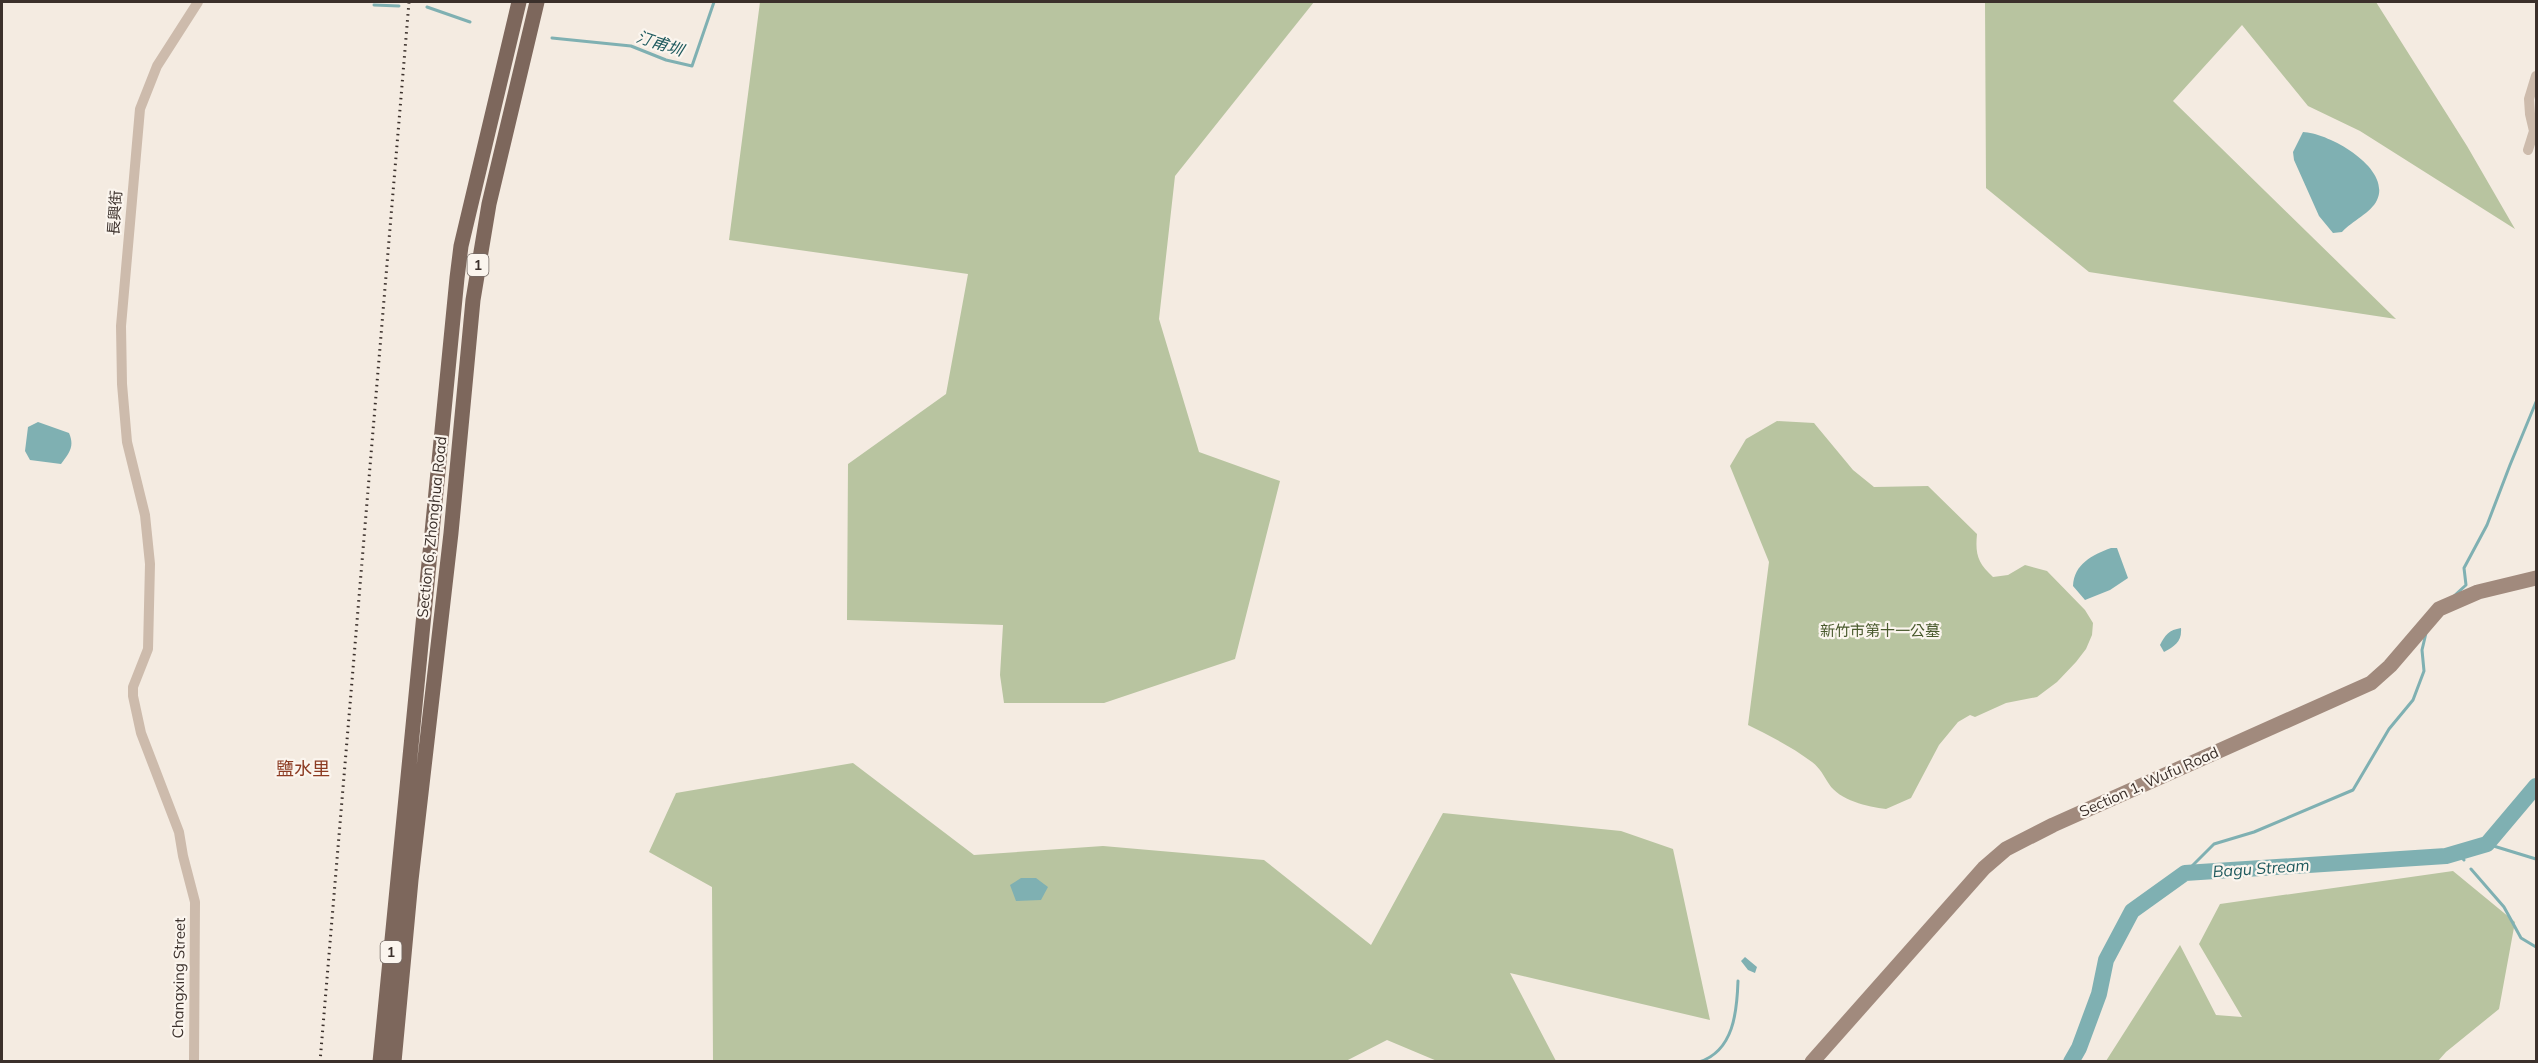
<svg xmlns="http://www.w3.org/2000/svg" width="2538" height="1063" font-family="Mulish,'Noto Sans TC',sans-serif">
  <rect width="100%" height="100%" fill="#f4ebe1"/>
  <!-- green -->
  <path fill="#b8c4a0" d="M760 2H1314L1175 176 1159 319 1199 452 1280 481 1235 659 1104 703H1004L1000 675 1003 625 847 620 848 464 946 394 968 274 729 240Z
    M1985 2H2376L2467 146 2515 229 2360 131 2308 106 2242 25 2173 101 2396 319 2089 272 1986 188Z
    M1777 421 1814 423 1853 470 1874 487 1928 486 1977 534C1975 555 1978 563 1993 577L2008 575 2025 565 2047 571 2085 610 2093 623 2092 635 2086 649 2076 662 2057 682 2037 697 2006 703 1975 717 1970 715 1958 722 1939 745 1911 798 1886 809C1868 807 1839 800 1829 784 1823 775 1821 769 1812 762 1792 747 1770 736 1748 725L1769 562 1730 466 1746 439Z
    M853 763 974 855 1103 846 1264 860 1371 945 1443 813 1621 831 1673 849 1710 1020 1510 973 1556 1061H1437L1387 1040 1344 1062 713 1061 712 887 649 852 676 793Z
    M2453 871 2515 922 2499 1009 2446 1052 2438 1061H2106L2180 945 2216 1015 2242 1017 2199 944 2220 904Z"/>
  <!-- water -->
  <path fill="#7fb0b2" d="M2303 132C2329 133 2392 168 2377 200 2371 213 2352 221 2342 232L2333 233 2319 216 2294 160 2293 152Z
    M38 422 69 433C75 447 69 453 61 464L30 460 25 451 28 427Z
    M2111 548H2117L2128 578 2110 590 2085 600 2073 586C2074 564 2092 555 2111 548Z
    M2181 628C2182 642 2175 646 2164 652L2160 645C2165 635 2169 630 2181 628Z
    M1021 878H1036L1048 887 1041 900 1016 901 1010 885Z
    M1745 957 1757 967 1755 973 1748 970 1741 961Z"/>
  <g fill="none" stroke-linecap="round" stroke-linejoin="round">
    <!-- stream -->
    <path stroke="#7fb0b2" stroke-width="3" d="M374 5 399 6
      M427 7 470 22
      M552 38 631 46 666 60 692 66 714 2
      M2454 596 2466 585 2464 568 2487 525 2510 465 2536 402
      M2487 844 2536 859
      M2457 853 2464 860
      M2471 869 2504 907 2521 938 2536 947
      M2185 873 2214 844 2254 832 2353 790 2389 729 2413 700 2424 671 2422 650 2426 633
      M1699 1062C1734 1051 1737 1011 1738 981"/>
    <!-- river -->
    <path stroke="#7fb0b2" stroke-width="16" d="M2071 1062 2079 1048 2099 994 2106 960 2132 911 2185 873 2446 856 2487 844 2536 786"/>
    <!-- minor -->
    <path stroke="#cdbbac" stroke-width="10" d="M2528 150 2534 131 2530 114 2529 99 2536 76
      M194 1062 195 902 183 856 179 832 141 733 133 696V687L148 649 150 564 145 515 127 442 122 384 121 326 140 109 157 66 198 2"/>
    <!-- secondary -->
    <path stroke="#a18a7d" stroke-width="15" d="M1812 1062 1984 868 2006 849 2053 825 2371 683 2390 666 2439 609 2478 592 2536 578"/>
    <!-- primary -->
    <path stroke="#7d675c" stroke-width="15" d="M380 1062 457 278 461 246 519 2
      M394 1062 411 880 451 533 473 300 489 204 537 2"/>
    <!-- rail -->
    <path stroke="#3b302b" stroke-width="3" stroke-dasharray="1.5 4.5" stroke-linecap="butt" d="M320 1062 409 2"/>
  </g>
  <g text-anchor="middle" stroke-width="4.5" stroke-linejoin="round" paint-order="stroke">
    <!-- shield labels -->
    <g fill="#fbf5ee" stroke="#756b66" stroke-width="1.5">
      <rect x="467.5" y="254" width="21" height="22" rx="4.5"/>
      <rect x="380.5" y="941" width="21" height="22" rx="4.5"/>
    </g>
    <g font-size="14" font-weight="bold" fill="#3b302b">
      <text x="478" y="270">1</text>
      <text x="391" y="957">1</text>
    </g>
    <!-- street labels -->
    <g font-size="15" fill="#3b302b" stroke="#fbf5ee">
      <text transform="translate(115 213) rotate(-86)" y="5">長興街</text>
      <text transform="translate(432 527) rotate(-84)" y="5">Section 6, Zhonghua Road</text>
      <text transform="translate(2149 782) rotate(-24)" y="5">Section 1, Wufu Road</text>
      <text transform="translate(179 978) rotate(-89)" y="5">Changxing Street</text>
    </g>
    <!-- park labels -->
    <g font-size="15" fill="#4a5a2e" stroke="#fbf5ee">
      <text x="1880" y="636">新竹市第十一公墓</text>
    </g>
    <!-- water labels -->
    <g font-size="16" font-style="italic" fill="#1f5a5e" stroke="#fbf5ee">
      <text transform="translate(660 43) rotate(18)" y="6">汀甫圳</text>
      <text transform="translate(2261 868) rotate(-4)" y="6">Bagu Stream</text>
    </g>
    <!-- quarter labels -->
    <g font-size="18" fill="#8c3b22" stroke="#fbf5ee">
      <text x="303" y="775">鹽水里</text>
    </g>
  </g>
  <!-- border -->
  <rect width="2538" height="1063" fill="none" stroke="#3b302b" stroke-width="6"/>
</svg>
